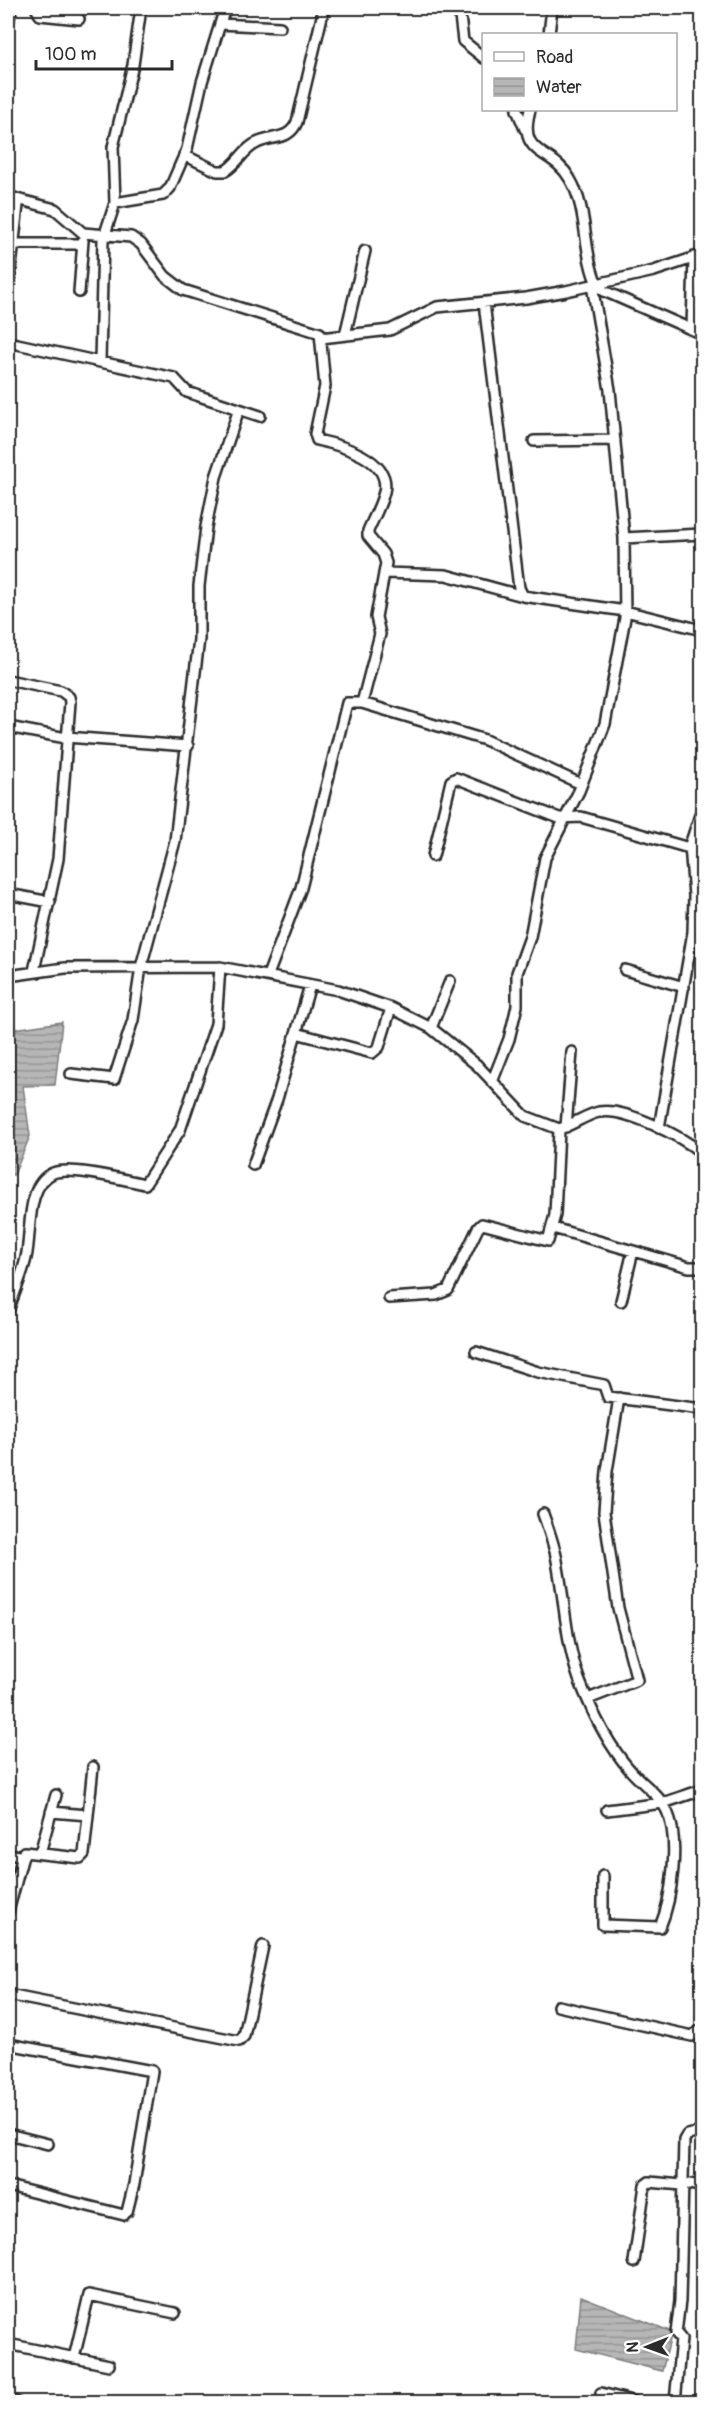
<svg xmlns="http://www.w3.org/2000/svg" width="710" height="2410" font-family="Pangolin,sans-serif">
  <defs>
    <pattern id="water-rules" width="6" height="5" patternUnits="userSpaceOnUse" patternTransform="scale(1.5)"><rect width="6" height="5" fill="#b6b6b6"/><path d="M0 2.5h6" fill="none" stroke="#949494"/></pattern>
  </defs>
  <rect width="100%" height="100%" fill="#fff"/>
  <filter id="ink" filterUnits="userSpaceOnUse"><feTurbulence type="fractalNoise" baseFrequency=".0167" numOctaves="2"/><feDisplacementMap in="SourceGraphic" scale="12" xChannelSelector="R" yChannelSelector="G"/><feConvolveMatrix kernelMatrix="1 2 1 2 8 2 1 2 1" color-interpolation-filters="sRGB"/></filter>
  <g filter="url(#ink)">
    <!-- water -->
    <path fill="url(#water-rules)" stroke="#7e7e7e" stroke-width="1.5" d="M62 1022 55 1085 23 1086 30 1136 14 1175H8V1030Z
      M581 2296 672 2332 662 2371 576 2349Z"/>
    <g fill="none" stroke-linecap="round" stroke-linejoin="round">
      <!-- minor casing -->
      <g stroke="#2b2b2b" stroke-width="14">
        <path id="minor" d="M36 8 40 15 79 19
          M459 8 463 41 484 58
          M9 19 11 8
          M220 24 280 27
          M549 34 552 8
          M517 110 525 129
          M530 110C517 158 552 147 570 179 589 211 582 253 598 286L604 291 702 334
          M184 155 217 171H225C238 164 243 149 257 143 273 135 289 141 297 122L324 8
          M8 196 17 199 18 205 8 294
          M17 199 55 209 83 233 131 237 141 244 165 276 183 290 320 333 325 386 315 434 317 440C340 445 392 459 384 492 381 505 373 519 368 531V536L383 554 386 563 376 617 380 634 362 703
          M115 203 163 195 170 188 187 149 202 82 225 8
          M13 244H82
          M79 292 83 241
          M484 303 519 588 523 596 625 611 702 630
          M692 328 694 257
          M345 335 365 251
          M321 338 390 330 437 307 526 298 566 291 654 271 702 255
          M8 342 174 378 187 392 260 416
          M100 361 103 240 115 203 113 147 133 65 141 8
          M534 441 615 440
          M624 538 702 534
          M384 573 446 575 523 596
          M8 680 61 691 69 697 70 702 58 859 34 971
          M8 727 66 738
          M66 737 188 746
          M433 856 451 781 456 778 559 818 581 817 689 848
          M8 894 50 902
          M625 970 684 987
          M268 975 301 888 347 703H362L485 740 581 784
          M8 976 65 968 220 967 338 990 391 1008 431 1028 477 1065 525 1116 559 1129C573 1125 585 1115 599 1112 626 1107 682 1137 702 1153
          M431 1028 450 981
          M296 1033 372 1053 379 1047 391 1008
          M71 1074 114 1079 133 1020 141 967 175 841 199 639V586L206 527 216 477 239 409
          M492 1082 509 1039 517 1006V973L530 937 545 858 579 791 605 724 625 618 624 538 610 390 592 285
          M566 1127 572 1052
          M659 1128 693 932 694 896 690 845 702 809
          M253 1165 277 1099 310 985
          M553 1228 689 1267H702
          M389 1298 436 1295 448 1290 478 1228 482 1224 548 1241 555 1215 559 1129
          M621 1301 633 1251
          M8 1311C14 1293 22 1276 26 1258 32 1233 25 1185 53 1173 72 1166 124 1180 145 1184L180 1130 216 1024 220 967
          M476 1352 538 1372 604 1385 608 1397 702 1409
          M543 1514C549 1531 556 1549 558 1567 565 1605 566 1642 579 1679 591 1710 608 1745 630 1770 642 1784 660 1795 667 1811 680 1840 672 1899 660 1927L603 1925V1876
          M588 1699 637 1680 618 1608 604 1512 607 1471 619 1398
          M607 1810 663 1803 702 1790
          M51 1812 88 1815
          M8 1853 22 1857
          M40 1853 56 1795
          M8 1912 24 1852 80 1858 84 1854 93 1767
          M8 1995 239 2041 244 2036 263 1946
          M558 2006 692 2036 702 2029
          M8 2044 152 2071 134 2184 127 2212
          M8 2134 48 2144
          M682 2183 702 2186
          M8 2186 124 2215
          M634 2262 645 2185 649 2182 682 2185
          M8 2344 109 2365
          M74 2358 89 2295 175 2313
          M601 2393 635 2402
          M8 2401 16 2402
          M675 2402 681 2339 676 2333 680 2301 684 2140 687 2135 702 2132"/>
      </g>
      <!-- minor -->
      <use href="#minor" stroke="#fff" stroke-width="9"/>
    </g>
  </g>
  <!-- margin -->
  <rect width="710" height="2410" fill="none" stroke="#fff" stroke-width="30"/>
  <rect x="15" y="15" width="680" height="2380" fill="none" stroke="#2b2b2b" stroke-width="2" filter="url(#ink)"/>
  <!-- legend -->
  <rect x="482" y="33" width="195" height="78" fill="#ffffff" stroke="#aaaaaa" stroke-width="1.5"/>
  <rect x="494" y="52" width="30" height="9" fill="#ffffff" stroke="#aaaaaa" stroke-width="1.5"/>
  <text x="536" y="63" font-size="18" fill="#2b2b2b">Road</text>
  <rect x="494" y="78" width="30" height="18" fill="url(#water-rules)" stroke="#aaaaaa" stroke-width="1.5"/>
  <text x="536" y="93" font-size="18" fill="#2b2b2b">Water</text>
  <!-- north arrow -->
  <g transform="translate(647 2347) rotate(269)" stroke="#ffffff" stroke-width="4.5" paint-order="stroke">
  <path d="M0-4.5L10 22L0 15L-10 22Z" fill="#2b2b2b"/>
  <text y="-9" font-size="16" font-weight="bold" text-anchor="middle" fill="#2b2b2b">N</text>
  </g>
  <!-- scale -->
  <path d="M36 60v9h136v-9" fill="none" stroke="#2b2b2b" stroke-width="3"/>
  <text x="45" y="60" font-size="18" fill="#2b2b2b" stroke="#ffffff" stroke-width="4.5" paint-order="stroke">100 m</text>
</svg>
